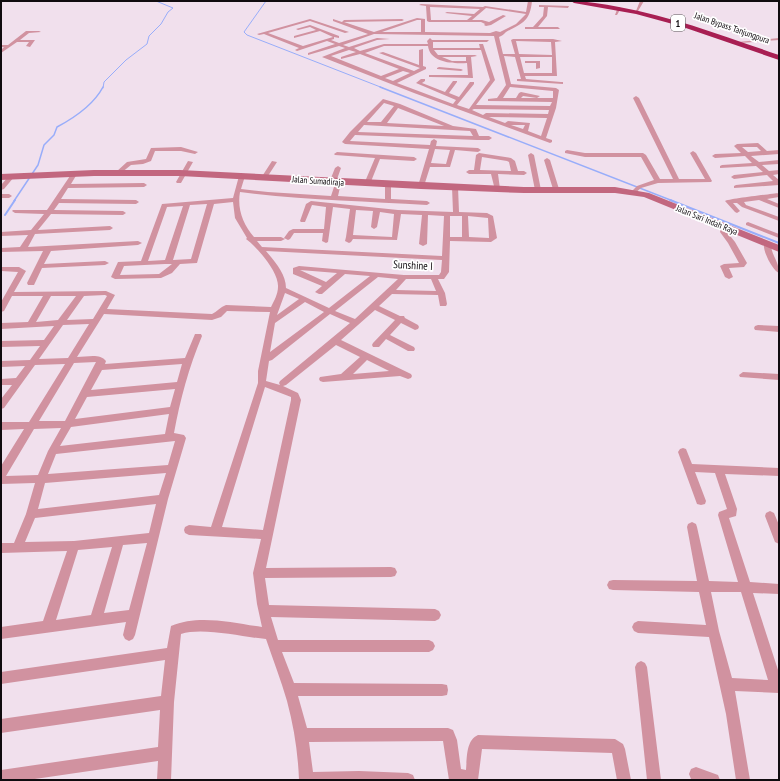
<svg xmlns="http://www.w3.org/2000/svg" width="780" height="781" font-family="'PT Sans Narrow',sans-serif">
  <rect width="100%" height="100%" fill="#f1e0ed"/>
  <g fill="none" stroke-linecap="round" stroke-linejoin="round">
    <!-- stream-far2 -->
    <path stroke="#98adfa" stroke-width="1" d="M266 1 244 32 247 35 383 88
      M103 88 104 82 126 60 147 44 149 36 161 24 168 12 173 8 156 1"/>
    <!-- stream-far1 -->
    <path stroke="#98adfa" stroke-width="1.5" d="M380 87 673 201
      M14 201 38 165 44 145 54 135 57 127C74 118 94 104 103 87"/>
    <!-- stream -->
    <path stroke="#98adfa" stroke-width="2" d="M670 200 779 243
      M5 215 15 200"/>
    <!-- street -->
    <path fill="#d192a0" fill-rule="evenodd" d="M528 1H532C530 22 522 23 506 32 504 34 502 36 499 37L503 54H515L511 40 513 39H553L562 41 555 42 557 76H525L526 79 561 82H563V84L517 81V79H521L515 57 504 56 511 84 556 88 559 90 556 108 546 138 552 140V142L550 143 414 93 322 57 345 48 339 46 308 55V53L335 44 327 41 297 51 295 50 299 48 264 34 259 35 257 34 310 19 349 32 345 33 310 21 268 33 303 46 333 37 320 31 294 38V36L316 30 310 27 298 30 296 29 310 25 339 36V38L334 37V39L331 40 339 43 368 34 333 21V19L342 22 344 20 402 19 404 20 402 21 344 22 374 32 417 18 425 19V32L490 33 496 31 500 32 516 24 526 14 486 8 472 20H482L489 22 503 15 506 16 491 25 486 26 484 25 485 24 481 22H429L427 21 426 6 419 5 421 4 483 7 485 6 526 12ZM430 7 480 9 474 14 447 12 445 13 472 16 467 20H431ZM417 20H421V32H382ZM374 34 494 36 506 85 497 98 488 99V101L552 102 550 106 476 105 495 80 483 44H479L480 48H433V42H487L489 40H432L430 38 427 41 428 44H384L360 51 354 48 377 40 390 39 377 38 349 47 343 45ZM516 41 551 42 552 55 519 54ZM384 46H428C430 63 454 64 467 63L468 75H429V77H431L473 78 471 57 477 56 475 55H438L434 50H481L490 80 469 109 457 105 474 84V82H470L459 97 449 93 457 82V81H453L445 92 422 83 425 81V79H421L416 83 456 100 453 104 397 83 426 69V67L423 66V49L419 50V65L383 52 379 53 420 68 414 71 365 53ZM349 50 356 52 341 57V59L360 54 399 69 381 76 331 56ZM442 57H466V61H452ZM520 57H552V73H524ZM403 71 410 73 393 81 385 78ZM510 87 553 91V98H521L523 96 537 98 540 96 521 92 519 93 516 98H503ZM474 109 549 110 548 114 486 113 483 115 472 110ZM489 117 547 118 541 136 528 131 530 123 508 121 505 123ZM511 125H525L523 129Z
      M640 1H644L638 11H636Z
      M539 5 569 6 568 8 548 7 547 16 538 27H558L560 29H525V27H533L543 16 544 7H539Z
      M618 7 621 8 617 15H615Z
      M26 31H39L41 32 29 33 20 40H35L30 47 26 46 29 42H17L1 53V50L4 47H1V45H8Z
      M779 38V40L740 43 738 42Z
      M527 61H540V68L536 69V63H525V61Z
      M439 67 461 69 463 70 461 71 437 69V68Z
      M636 96 639 98 679 179H705L690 153 693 151 696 153 712 181 711 182 658 183 641 188 634 194 631 192 637 186 654 180 641 157H585L565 153V151L567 150 585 153H643L646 155 660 179H673L633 98Z
      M383 99 400 104 453 126 476 129 479 136H489L492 138 489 140H477L355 135 350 141 430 145 431 141 434 139 437 141 436 146 478 148 481 150 478 152 455 150 450 167H430L424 186 419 187 418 186 429 149 345 144 342 142 350 132ZM384 103 394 106 381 122H367ZM398 108 444 126 387 123ZM364 125 470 131 473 136 358 132ZM435 149 450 150 446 164 431 163Z
      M737 144 758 143 767 151 779 150V154L751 156 759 162 779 160V164L762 165 769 171 779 170V174L773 175 779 180V185L734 188V186L736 185 773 181 767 175 734 179 731 177 734 175 763 172 756 166 720 168V166L722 165 752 163 745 156 715 158 712 156 715 154 741 153 734 146ZM742 147H757L761 151 748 152Z
      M181 147 198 152 195 154 181 151H155L151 161 143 164 131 165 121 173 116 172 127 162 146 159 151 148Z
      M337 152 414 157 417 159 414 161 380 159 370 184 367 186 364 184 375 158 335 155 334 154Z
      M479 153 511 158 515 161 518 171H524L527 173 524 175 498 174 500 189 495 190 491 174H469L466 172 469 170H474L476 155ZM482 157 507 161 509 162 511 171 480 170Z
      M531 153 534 155 541 190 538 192 535 190 528 155Z
      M547 158 550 160 559 189 558 190 553 189 544 160Z
      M188 161 193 162 181 183H177L176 182Z
      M272 161 277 162 266 179H262L261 178Z
      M338 166 341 168 336 182 338 181 341 183 338 196 385 199V184L388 182 391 184V199L427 201 430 203 427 205C365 201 302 200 240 192 237 209 243 224 254 237H281L285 239 281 241H257L262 247 442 256 444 216 428 215 427 244 423 246 419 244 422 215 401 214 397 240 353 239 351 242 349 243 345 241 346 237 350 209 333 207 328 242 326 243 322 241 323 233H294L290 239 288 240 284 238 289 231 293 229H324L326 207 312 205 305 222H301L300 221 306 204 311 201 398 210 453 212 452 187 455 185 458 187 459 212 487 213 493 216 497 238 491 242 450 241 449 272 444 279H438L445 293 447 304 446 306H440L438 295 392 294 379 306 400 316H404L405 318 418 325 419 327 418 329 415 330 401 323 390 335 414 347 415 349 414 351H408L386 339 379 347H373L372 345 373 343 395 320 375 310 341 340 411 374 412 376 411 378 408 379 400 376 323 382 320 381 319 379 320 377 341 374 360 357 336 345 286 385 283 386 298 393 301 400 266 568 391 567 395 568 397 572 395 576 391 577 265 578 269 605 435 609 439 611 441 615 439 619 435 621 271 617 278 640H429L433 642 435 646 433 650 429 652H282L294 683 442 684 447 685 448 690 447 695 442 696H298L307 728H448L453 730 457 740 461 769 466 770C467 758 466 740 478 735L615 739 623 744 625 749 631 780H617L612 753 482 749 478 780H449L443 741 309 742 313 772 359 771 408 773 413 775 415 780H299C298 753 294 727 287 701 281 680 273 660 266 639 242 637 203 627 181 634L174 702 171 780H157L158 761 28 780H1V770L158 747 160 710 1 733V719L161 696 165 660 1 684V672L167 648 171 626C199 614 233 623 262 627L257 604 253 573 261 539 189 535 185 533 184 530 185 527 189 525 211 527 258 383V371L270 312 227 311 221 317 212 320 104 314 77 357C87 357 100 353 106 361L105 364 185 358 195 334H201L202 336C189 367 180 400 174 433L184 435 186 438 168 499 135 635 133 639 129 641 125 639 123 635 126 622 1 639V627L43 621 67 551 1 553V543H14L26 514 35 483 1 484V466L24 429 1 430V422H29L65 364 35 365 4 408 1 409V399L12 385H1V379L16 378 25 366 1 367V361L30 360 40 346 1 347V341L44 340 54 326 1 329V323L28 322 43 296H12L4 311 1 312V302L18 272 1 271V267H19L26 271 14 292 106 291 115 295 107 309 212 314C217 312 220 307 226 305L271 307C274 301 278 294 278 287 279 272 257 247 246 239L247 238 235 218 233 202 214 204 197 263 180 264 172 273 161 278 115 279 111 277 118 262 141 261 162 204 233 198 239 176 242 174 245 176 241 189 268 192 331 196 335 184 332 185 329 183 335 168ZM207 204 191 259 173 260 190 205ZM183 206 165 260 148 261 167 207ZM356 210 373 211 371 227 374 229 377 227 380 212 394 214 392 237 353 235ZM450 216H462V237H450ZM468 216 488 218 489 238 469 237ZM266 251 442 260 441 272 439 275H404L299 266 293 268V274L322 286 315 292 319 294H322L345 274 370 276 329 308 286 288C286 274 275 262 266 251ZM165 264H172L159 274 120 275 124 266ZM300 270 337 273 326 282ZM378 277 398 279 355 319 335 311ZM406 279H431L436 291 396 290ZM285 293 299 299 277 315ZM105 295 107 296 93 319 67 320 84 296ZM51 296H76L58 320 36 322ZM305 302 324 312 270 352 275 323ZM330 314 350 323 280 381 279 383 280 385 266 381 269 361 272 360ZM89 324 68 358 39 359 63 325ZM367 360 389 371 353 374ZM96 362 65 421H39L74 363ZM182 364 177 382 91 390 102 370ZM265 387 291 397V400L263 530 222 527ZM175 389 170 407 75 419 87 397ZM169 414 165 434 60 446 71 427ZM61 428 48 451 38 475 6 476 34 429ZM175 441 168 465 48 474 56 454ZM166 473 159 495 38 509 45 483ZM156 504 149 533 74 541 25 542 35 518ZM147 543 129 610 104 613 123 545ZM112 547 91 615 56 620 78 550Z
      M74 172 77 174 71 184 144 183 147 185 144 187 68 188 61 199 136 200 139 202 136 204 59 203 54 210 123 211 126 213 123 215 51 214 38 230 110 226 113 228 110 230 35 234 28 247 138 241 142 243 138 245 51 251 44 264 105 261 109 263 105 265 42 268 34 285H28L27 283 43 251 1 252V248L20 247 28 235 1 236V232L31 230 44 214 15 213 12 211 13 210H47L72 173Z
      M9 176 14 177 4 189 1 190V185Z
      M779 193V197L767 199 779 204V208L759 200 744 202 746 205 779 217V221L742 207 737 203H733L740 211 737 213 735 212 725 201C728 199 771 194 779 193Z
      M1 194H9L12 196 9 198H1Z
      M748 222 779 234V238L746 225V223Z
      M724 225 727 227V232L735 242 747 263 744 267 729 268 733 277 729 279 725 277 720 266 724 264 739 263 728 243 720 232 721 227Z
      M764 242H767L771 244C771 255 779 261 779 273 772 270 762 250 764 242Z
      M758 325 779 326V332L755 330 754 328 755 326Z
      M743 372 779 374V380L740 377 739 375Z
      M683 448 686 449 692 464 779 468V476L725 474 737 509 736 516 729 518 750 582 779 584V594L753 593 779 673V693L735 691 750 780H736L726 714 709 637 638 633 634 631 632 627 634 623 638 621 706 625 699 592 613 590 609 589 607 585 609 581 613 580 697 581 687 527 688 524 692 522 696 524 697 527 709 581 738 582 718 515 719 512 727 509 715 473 695 472 706 501 705 504 701 505 697 504 678 452 680 449ZM711 592H741L768 680 732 678 719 631Z
      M770 511 774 513 779 525V544L775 542 765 516 766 513Z
      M641 661 645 663 647 667 661 780H647L635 667 637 663Z
      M696 767 718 775 720 780 691 779 689 774 691 769Z"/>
    <!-- secondary -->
    <path fill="#c2677f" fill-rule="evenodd" d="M94 170H180L524 187H615L649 193 779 245V252L644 197 615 193H524L421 189 180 176H94L1 180V174Z"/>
    <!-- highway -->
    <path fill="#a81f53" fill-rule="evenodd" d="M571 1C587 1 603 4 619 7 674 17 726 37 779 55V60L680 26 636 14 574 3Z"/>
  </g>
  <g text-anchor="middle" stroke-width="3.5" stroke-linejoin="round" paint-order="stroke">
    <!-- far-street labels -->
    <g font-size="9" fill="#100b0f" stroke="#fff">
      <text transform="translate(732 28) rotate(19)" y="3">Jalan Bypass Tanjungpura</text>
      <text transform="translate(318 181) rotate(4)" y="3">Jalan Sumadiraja</text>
      <text transform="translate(707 220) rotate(22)" y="3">Jalan Sari Indah Raya</text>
    </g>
    <!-- shield labels -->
    <rect fill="#fff" stroke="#585457" stroke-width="1" x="671" y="15" width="14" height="16" rx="3"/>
    <g font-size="10" font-weight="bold" fill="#100b0f">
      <text x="678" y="27">1</text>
    </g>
    <!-- street labels -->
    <g font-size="11" fill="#100b0f" stroke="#fff">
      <text transform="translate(413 265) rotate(3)" y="4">Sunshine I</text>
    </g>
  </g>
  <!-- border -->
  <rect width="780" height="781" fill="none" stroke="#100b0f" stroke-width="4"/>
</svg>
